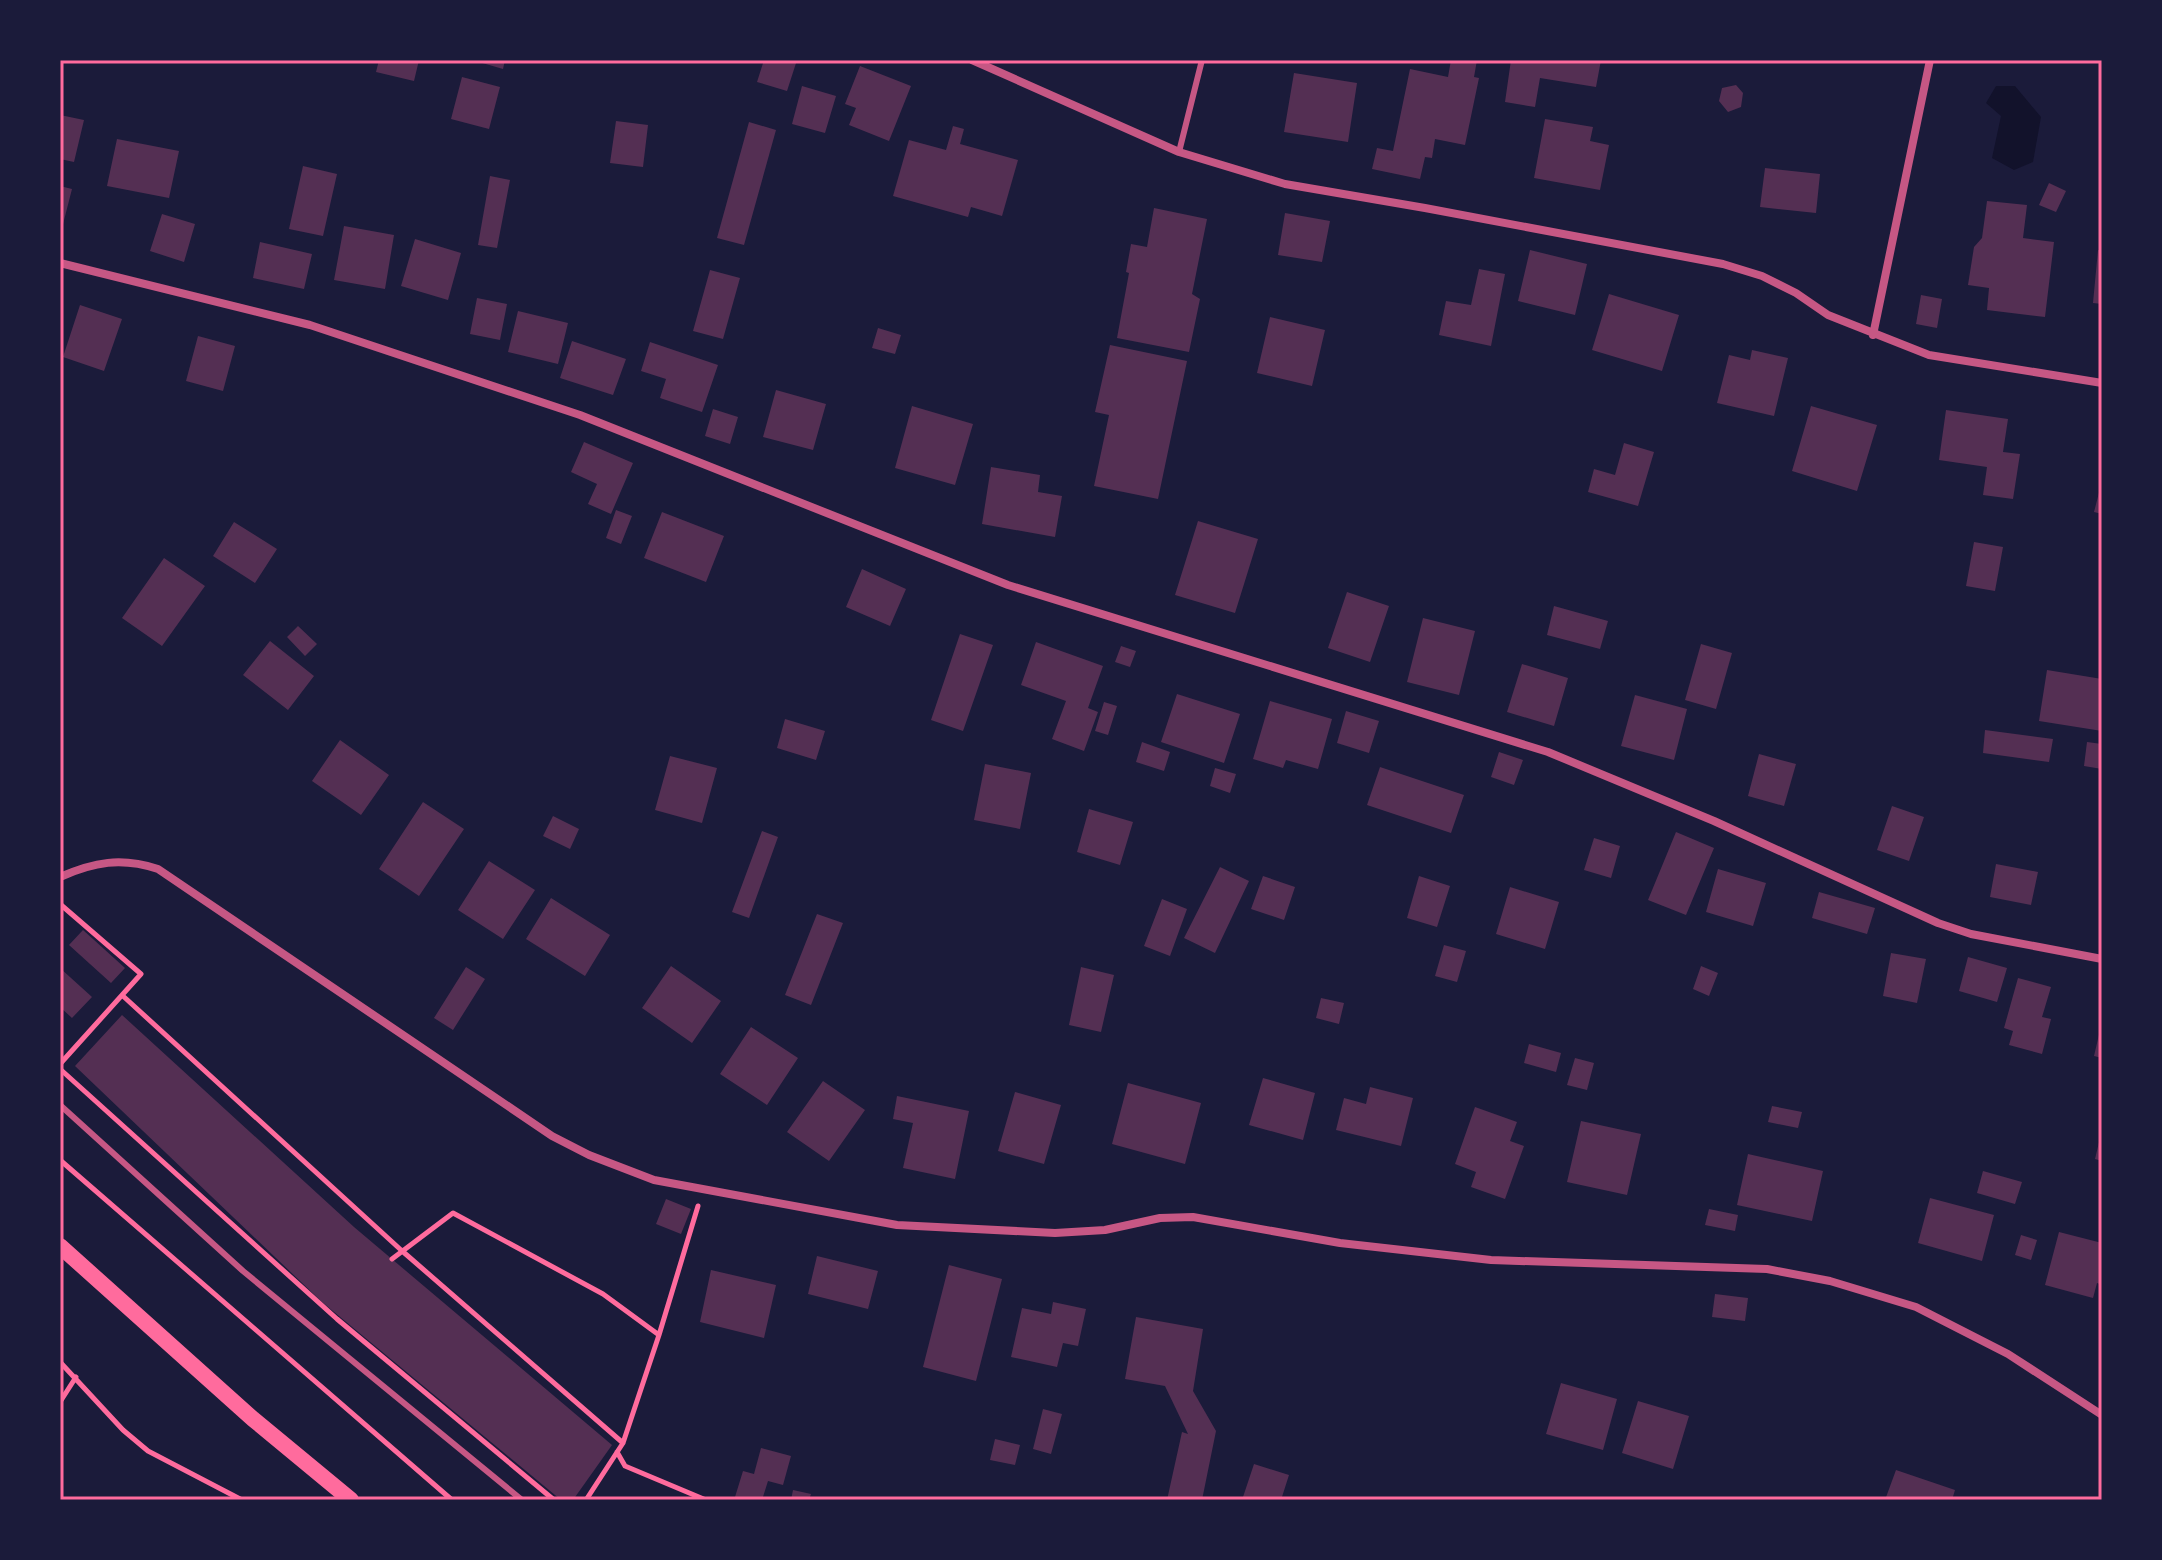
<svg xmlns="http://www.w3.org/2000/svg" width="2162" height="1560" font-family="Ubuntu,sans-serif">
  <rect width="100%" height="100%" fill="#1b1b3a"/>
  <!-- water -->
  <path fill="#12122b" d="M1996 86H2015L2041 117 2033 162 2014 170 1992 158 2001 116 1986 103Z"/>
  <!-- building -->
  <path fill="#542f53" d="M379 60H419L414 81 376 72Z
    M472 60H505L503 69Z
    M764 60H797L787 91 757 82Z
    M1451 60H1477L1474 77 1479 78 1465 145 1435 139 1432 158 1425 157 1420 179 1372 169 1377 148 1393 151 1410 69 1448 77Z
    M1511 60H1601L1596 87 1540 78 1535 107 1505 102Z
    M860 66 911 86 889 141 849 125 856 108 845 104Z
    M1294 73 1357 83 1348 142 1284 132Z
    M462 77 500 87 489 129 451 119Z
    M1736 85 1743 93 1741 107 1728 112 1719 101 1722 88Z
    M802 86 836 96 825 133 792 124Z
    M60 115 84 120 74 162 60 159Z
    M1545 119 1593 127 1590 141 1609 145 1600 190 1534 178Z
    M616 121 648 125 643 167 610 163Z
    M749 122 776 130 744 245 717 238Z
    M953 126 964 129 960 144 1018 160 1002 216 971 207 968 217 893 196 909 140 946 150Z
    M117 139 179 151 169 198 107 186Z
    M303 166 337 174 323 236 289 229Z
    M1765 168 1820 174 1816 213 1760 207Z
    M490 176 510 180 497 248 478 245Z
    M2049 183 2066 191 2056 212 2039 205Z
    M60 186 72 189 61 232H60Z
    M1987 201 2027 205 2023 238 2054 242 2045 317 1987 310 1989 288 1968 285 1974 247 1982 238Z
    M1154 208 1207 219 1192 294 1200 299 1189 352 1117 338 1129 273 1126 272 1131 244 1147 247Z
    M1285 213 1330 221 1322 262 1278 255Z
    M162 214 195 224 184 262 150 251Z
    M344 226 394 235 385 289 334 280Z
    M415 239 461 253 448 300 401 286Z
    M260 242 312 254 304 289 253 278Z
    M1530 250 1587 264 1575 315 1518 301Z
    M2098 250 2102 251V304L2093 303Z
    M1479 269 1505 274 1491 346 1439 335 1446 301 1471 305Z
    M710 270 740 278 723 339 693 331Z
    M1609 294 1679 315 1662 371 1592 350Z
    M1921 295 1942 299 1937 328 1916 324Z
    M477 298 507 304 500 340 470 334Z
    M80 305 122 319 104 371 63 357Z
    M518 311 568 323 558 364 508 352Z
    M1270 317 1325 330 1312 386 1257 373Z
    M878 328 901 335 895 354 872 348Z
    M198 336 235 346 223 391 186 381Z
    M572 341 626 359 613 395 560 378Z
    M650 342 718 365 702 412 660 398 666 379 641 371Z
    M1110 345 1187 361 1158 499 1094 486 1109 415 1095 412Z
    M1752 350 1788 358 1774 416 1717 403 1729 355 1750 360Z
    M776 390 826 404 813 450 763 437Z
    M912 406 973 424 955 485 895 468Z
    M1811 406 1877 425 1857 491 1792 471Z
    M713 409 738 417 730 444 705 436Z
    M1946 410 2008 419 2003 452 2020 454 2013 499 1983 495 1987 467 1939 460Z
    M584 442 633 463 611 514 588 504 597 484 571 472Z
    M1624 443 1654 452 1638 506 1588 492 1594 469 1615 475Z
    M991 467 1040 475 1038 492 1062 496 1055 537 982 524Z
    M2101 485H2102V514L2094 512Z
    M616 510 632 516 621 544 606 538Z
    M662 512 724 536 706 582 644 558Z
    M1198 521 1258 539 1235 613 1175 595Z
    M234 522 277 549 255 583 213 556Z
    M1974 542 2003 547 1995 591 1966 586Z
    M164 558 205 586 162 646 122 618Z
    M862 569 906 589 890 626 846 607Z
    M1347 592 1389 606 1370 662 1328 648Z
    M1554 606 1608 621 1600 649 1547 635Z
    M1423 618 1475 631 1459 695 1407 682Z
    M298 626 317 644 305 656 287 637Z
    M960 634 993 645 963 731 931 720Z
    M270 641 314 676 288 710 243 675Z
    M1036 642 1103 666 1088 708 1098 712 1084 751 1052 739 1066 701 1021 685Z
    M1701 644 1732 653 1716 709 1685 700Z
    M1121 646 1136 651 1130 667 1115 662Z
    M1522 664 1568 678 1554 726 1507 712Z
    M2047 670 2102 679V731L2039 721Z
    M1177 694 1240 714 1224 763 1161 742Z
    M1635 695 1687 709 1674 760 1621 746Z
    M1270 701 1332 719 1318 769 1286 760 1283 768 1253 759Z
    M1104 702 1117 706 1108 735 1095 731Z
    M1346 711 1379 721 1369 753 1337 743Z
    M785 719 825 731 816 760 777 748Z
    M1985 730 2053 739 2049 762 1983 753Z
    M340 740 389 775 361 815 312 781Z
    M1142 742 1170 752 1164 771 1136 762Z
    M2087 742 2102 744V769L2084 766Z
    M1499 752 1523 760 1514 785 1491 777Z
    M1759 754 1796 764 1784 806 1748 796Z
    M670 756 717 768 702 823 655 810Z
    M985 764 1031 773 1020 829 974 820Z
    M1380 767 1464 795 1451 833 1367 805Z
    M1215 768 1236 774 1230 793 1210 786Z
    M423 802 464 829 419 896 379 869Z
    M1892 806 1924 817 1909 861 1877 850Z
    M1089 809 1133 822 1120 865 1077 852Z
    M553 816 579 829 570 849 543 836Z
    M762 831 778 837 749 918 732 912Z
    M1676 832 1714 848 1686 915 1648 900Z
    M1594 838 1620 846 1611 878 1584 870Z
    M489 861 535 890 503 939 458 910Z
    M1996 864 2038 872 2031 905 1990 897Z
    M1220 867 1249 881 1215 953 1184 938Z
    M1718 869 1766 883 1753 926 1706 912Z
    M1263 876 1295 887 1284 920 1251 909Z
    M1419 876 1450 886 1437 927 1407 918Z
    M1510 887 1559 902 1545 949 1496 934Z
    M1819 892 1875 908 1867 934 1812 918Z
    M551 898 610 935 585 976 526 939Z
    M1162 899 1187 909 1170 956 1144 946Z
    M817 914 843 923 811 1005 785 995Z
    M83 930 125 968 111 983 69 945Z
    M1444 945 1466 951 1457 982 1435 976Z
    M1891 953 1926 959 1917 1003 1883 996Z
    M1968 957 2007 968 1997 1002 1959 991Z
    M671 966 721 1001 692 1043 642 1008Z
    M1701 966 1718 973 1709 996 1693 989Z
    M466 967 485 979 453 1030 434 1018Z
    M1081 967 1114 975 1101 1032 1069 1025Z
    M60 968 92 997 72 1018 60 1007Z
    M2018 978 2051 987 2042 1017 2051 1019 2042 1054 2009 1045 2013 1031 2004 1028Z
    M1321 998 1344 1003 1339 1024 1316 1018Z
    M122 1015 354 1227 612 1445 573 1500H561L322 1302 75 1066Z
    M2101 1026H2102V1058L2094 1056Z
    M751 1027 798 1058 767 1105 720 1074Z
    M1529 1044 1561 1053 1556 1072 1524 1063Z
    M1575 1058 1594 1063 1587 1090 1567 1085Z
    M1263 1078 1315 1093 1303 1140 1249 1125Z
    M823 1081 865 1110 829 1161 787 1132Z
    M1128 1083 1201 1103 1185 1164 1112 1144Z
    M1370 1087 1413 1098 1401 1146 1336 1130 1344 1098 1366 1104Z
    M1015 1092 1061 1105 1044 1164 998 1151Z
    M897 1096 969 1111 955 1179 903 1168 913 1123 893 1119Z
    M1772 1106 1802 1112 1798 1128 1768 1122Z
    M1475 1107 1517 1122 1510 1141 1524 1146 1505 1199 1471 1187 1476 1172 1455 1164Z
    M1581 1121 1641 1134 1627 1195 1567 1182Z
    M2101 1134H2102V1161L2095 1159Z
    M1748 1154 1823 1171 1812 1221 1737 1205Z
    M1983 1171 2022 1182 2015 1204 1977 1193Z
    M1930 1198 1994 1215 1982 1261 1918 1243Z
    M666 1199 691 1209 681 1234 656 1224Z
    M1709 1209 1738 1215 1735 1231 1705 1225Z
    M2059 1232 2102 1243V1285L2097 1283 2093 1298 2045 1285Z
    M2021 1235 2037 1240 2031 1260 2015 1255Z
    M817 1256 878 1271 868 1309 808 1294Z
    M949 1265 1002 1279 976 1381 923 1367Z
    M711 1270 776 1285 764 1338 700 1322Z
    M1715 1294 1748 1298 1745 1321 1712 1317Z
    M1053 1302 1086 1309 1078 1346 1063 1343 1057 1367 1011 1357 1022 1308 1051 1314Z
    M1136 1317 1203 1329 1193 1391 1216 1431 1202 1500H1167L1182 1432 1188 1434 1165 1386 1125 1379Z
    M1561 1383 1617 1399 1603 1450 1546 1434Z
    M1638 1401 1689 1416 1673 1469 1622 1453Z
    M1043 1409 1062 1414 1051 1454 1033 1449Z
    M995 1439 1020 1445 1015 1465 990 1460Z
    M761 1448 791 1456 783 1485 768 1481 762 1500 735 1497 743 1471 754 1474Z
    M1254 1464 1289 1475 1281 1500H1242Z
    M1896 1470 1955 1490 1952 1500H1885Z
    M793 1490 811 1494 809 1500H791Z"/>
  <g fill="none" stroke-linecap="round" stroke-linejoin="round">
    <!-- path -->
    <path stroke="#ff6b9d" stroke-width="5" d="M60 904 141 974 60 1064
      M123 996 401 1250 623 1443
      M60 1069 337 1319 554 1500
      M60 1160 452 1500
      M392 1259 453 1213 603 1294 659 1335
      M60 1362 123 1430 148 1451 242 1500
      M60 1402 76 1377
      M617 1452 625 1466 706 1500
      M586 1500 623 1443 659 1335 698 1206"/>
    <!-- service -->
    <path stroke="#c65784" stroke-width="6" d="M1179 152 1202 60
      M60 1105 243 1271 522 1500"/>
    <!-- minor -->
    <path stroke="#c65784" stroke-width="8" d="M972 60 1179 152 1285 184 1425 208 1723 264 1762 276 1796 293 1828 315 1929 355 2102 383
      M60 263 310 325 580 415 1008 585 1548 752 1714 821 1938 923 1971 934 2102 959
      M1873 335 1930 60
      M60 877C94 862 121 857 158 869L552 1136 589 1155 654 1180 897 1225 1055 1233 1105 1230 1160 1218 1193 1217 1340 1243 1491 1260 1767 1269 1830 1281 1916 1307 2008 1354 2102 1415"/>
    <!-- secondary -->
    <path stroke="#ff6b9d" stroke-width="16" d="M60 1246 253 1419 351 1500"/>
  </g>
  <!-- border -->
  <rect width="2162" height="1560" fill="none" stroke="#1b1b3a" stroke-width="124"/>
  <rect x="62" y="62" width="2038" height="1436" fill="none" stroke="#ff6b9d" stroke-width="3"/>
</svg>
